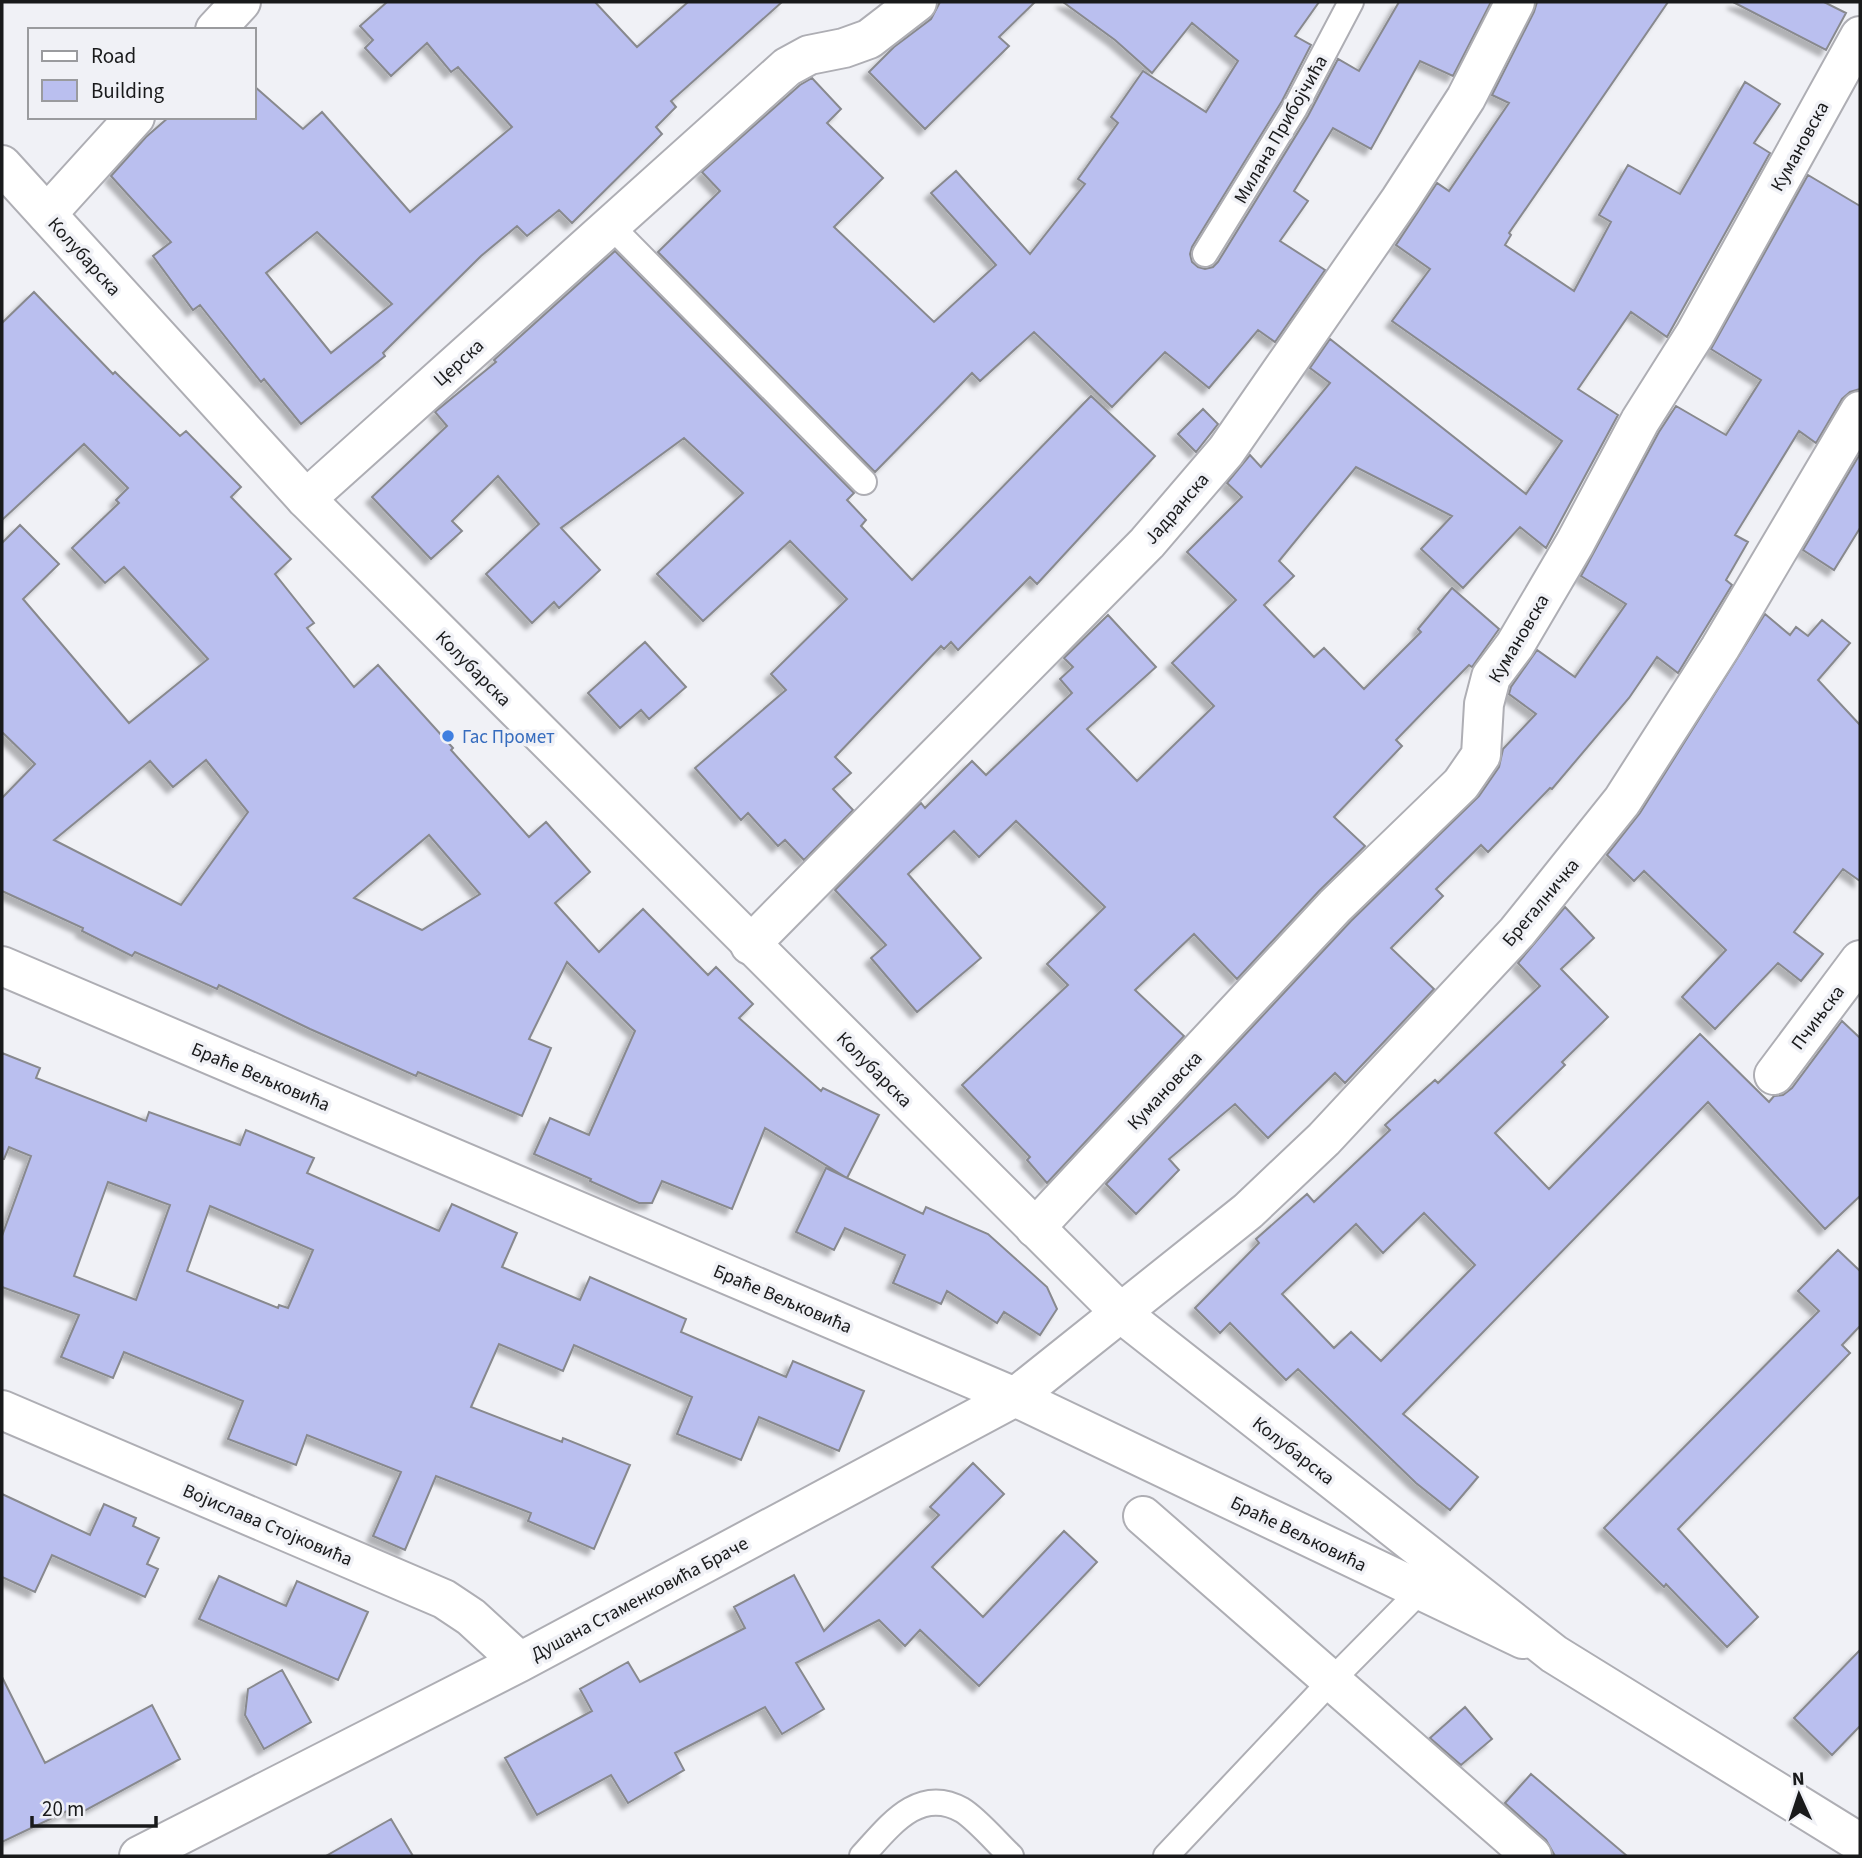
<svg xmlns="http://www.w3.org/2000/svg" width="1862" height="1858" font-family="'Source Sans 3',sans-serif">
  <defs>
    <filter id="shadow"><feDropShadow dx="-6" dy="6" stdDeviation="2" flood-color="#0004"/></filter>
  </defs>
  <rect width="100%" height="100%" fill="#f0f1f6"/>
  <!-- building -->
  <path fill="#babfef" stroke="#88898e" stroke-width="2" fill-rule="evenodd" filter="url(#shadow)" d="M387 2H595L637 47 688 2H782L671 101 676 107 656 127 662 134 572 223 559 210 527 236 517 226 481 256 383 353 385 356 301 424 264 379 261 382 200 305 193 310 153 256 171 242 111 176 146 137 169 117H254V86L303 129 322 112 410 212 512 127 458 67 451 72 427 43 391 76 365 48 373 40 360 26ZM317 232 392 304 331 353 266 273Z
    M940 2H1035L999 37 1009 46 925 129 869 72 894 47 931 19Z
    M1063 2H1319L1295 36 1311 45 1282 101 1192 247 1190 254 1192 262 1198 267 1205 269 1213 267 1218 262 1308 116 1338 59 1359 71 1399 2H1491L1453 76 1420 61 1371 149 1333 128 1294 191 1308 201 1280 241 1325 270 1275 342 1258 330 1209 388 1165 352 1112 407 1034 332 980 381 972 373 875 472 658 252 720 191 702 172 800 85 812 78 841 109 827 123 883 178 834 227 934 322 996 265 931 193 956 171 1030 254 1085 184 1078 179 1118 123 1111 117 1143 71 1206 112 1238 61 1192 23 1152 73 1115 40Z
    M1537 2H1668L1509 233 1511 235 1505 245 1574 291 1611 222 1599 215 1628 165 1680 194 1745 82 1780 104 1754 143 1770 153 1667 337 1631 312 1578 389 1618 415 1546 548 1520 527 1463 588 1421 549 1452 516 1356 467 1279 561 1294 576 1264 605 1314 657 1324 648 1364 689 1421 632 1418 629 1452 588 1499 629 1472 667 1469 665 1465 669 1396 740 1402 746 1334 817 1365 846 1319 891 1237 979 1194 934 1135 990 1184 1036 1047 1183 1027 1160 1030 1157 962 1085 1068 985 1047 964 1105 907 1016 821 979 857 954 831 908 874 981 958 917 1012 871 958 886 945 835 890 921 803 925 808 972 761 986 775 1072 693 1060 679 1073 667 1064 658 1108 615 1156 667 1087 729 1137 781 1214 706 1172 663 1236 600 1187 552 1242 497 1227 483 1250 455 1261 467 1330 383 1310 368 1330 339 1526 494 1562 441 1392 321 1430 269 1396 245 1437 183 1449 191 1509 103 1492 95 1534 12Z
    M1733 2H1824L1846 13 1826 50Z
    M1808 175 1860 206V389L1850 392 1842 399 1816 443 1799 431 1735 535 1748 542 1726 580 1732 585 1678 673 1657 657 1629 698 1552 789 1550 788 1488 852 1481 845 1436 889 1443 896 1391 948 1434 989 1345 1083 1335 1073 1268 1138 1235 1104 1169 1159 1179 1170 1136 1214 1106 1184 1351 921 1479 796 1499 767 1503 749 1536 714 1509 694 1511 687 1537 650 1575 677 1626 604 1581 576 1659 432 1676 406 1726 435 1761 380 1711 349Z
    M615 251 854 493 847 500 866 520 861 526 912 580 1091 396 1155 456 1037 584 1030 577 958 650 951 642 944 649 941 646 835 757 851 773 833 789 853 810 804 860 785 840 778 846 748 813 741 820 695 768 786 690 771 674 847 599 790 541 703 621 657 574 743 493 684 438 561 528 600 570 559 608 554 602 532 623 486 574 539 524 498 476 452 521 462 531 431 559 372 497 447 426 435 412 496 362 494 360Z
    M34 292 113 374 115 372 180 436 186 431 241 487 231 497 291 559 275 574 314 623 307 628 354 687 378 665 453 748 451 750 529 837 546 822 590 872 555 903 599 952 643 909 708 975 716 967 753 1004 739 1018 821 1091 823 1088 879 1115 847 1178 765 1128 732 1209 662 1181 652 1203H639L590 1181 591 1179 534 1154 550 1118 589 1135 635 1031 567 962 529 1039 551 1048 522 1116 418 1072 416 1076 310 1029 219 985 217 989 135 952 132 956 82 931 83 928 2 891V798L35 764 2 732V543L20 525 59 564 23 599 129 723 208 659 124 567 105 583 72 548 119 503 116 500 128 488 84 444 2 520V323ZM206 760 248 812 181 905 54 840 150 761 173 787ZM429 835 480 894 422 930 354 898Z
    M1203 409 1218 424 1196 452 1178 434Z
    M1860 454V528L1834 570 1803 550Z
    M1765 614 1790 635 1796 627 1808 636 1822 620 1850 643 1818 680 1860 725V881L1843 869 1794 932 1823 954 1801 981 1778 963 1715 1029 1682 997 1726 950 1644 871 1634 881 1607 855 1640 813Z
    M645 642 686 687 649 719 641 710 620 728 588 693Z
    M1565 907 1594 938 1561 969 1608 1017 1562 1062 1565 1065 1495 1133 1549 1189 1700 1034 1769 1102 1774 1096 1783 1095 1792 1088 1842 1021 1860 1038V1196L1825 1229 1708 1102 1403 1414 1478 1477 1450 1510 1416 1483 1298 1369 1286 1380 1230 1323 1220 1333 1195 1308 1259 1243 1256 1239 1307 1194 1314 1202 1390 1130 1385 1125 1435 1080 1438 1083 1540 986 1518 963ZM1424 1213 1475 1265 1381 1361 1351 1332 1334 1348 1282 1294 1356 1224 1383 1253Z
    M2 1053 40 1068 36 1078 146 1121 149 1112 240 1145 246 1130 314 1158 307 1173 439 1231 452 1204 517 1233 502 1267 580 1300 590 1277 686 1319 681 1332 786 1377 793 1361 864 1391 839 1451 759 1417 741 1460 677 1434 692 1397 574 1345 563 1371 499 1344 471 1407 562 1442 563 1438 630 1465 594 1549 528 1521 531 1513 436 1476 405 1550 373 1536 401 1472 307 1435 296 1465 228 1439 243 1401 124 1352 113 1378 61 1357 79 1315 2 1287V1236L31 1156 9 1147 4 1159H2ZM108 1182 170 1205 136 1300 74 1276ZM210 1206 313 1250 288 1308 279 1305 278 1308 187 1271Z
    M826 1168 923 1214 926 1207 988 1234 1047 1287 1057 1309 1040 1335 1004 1312 997 1323 947 1291 941 1304 893 1283 905 1255 845 1228 834 1250 796 1232Z
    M1838 1250 1860 1271V1326L1842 1345 1850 1353 1678 1529 1758 1617 1727 1647 1666 1584 1664 1587 1604 1528 1819 1311 1798 1291Z
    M973 1463 1004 1494 932 1567 983 1617 1064 1531 1097 1562 979 1686 920 1630 905 1646 879 1620 796 1663 824 1709 782 1734 765 1707 675 1753 684 1770 628 1803 611 1775 537 1815 505 1758 592 1711 580 1689 628 1662 640 1682 745 1628 734 1607 794 1575 824 1631 939 1515 930 1507Z
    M2 1494 90 1535 104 1504 136 1518 133 1526 159 1538 147 1564 158 1569 145 1597 52 1555 35 1592 2 1577Z
    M219 1576 286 1606 297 1581 368 1612 338 1680 199 1619Z
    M1860 1650V1726L1832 1755 1794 1718Z
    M282 1670 311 1722 264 1749 245 1715 248 1689Z
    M2 1677 45 1763 152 1705 180 1759 75 1816 71 1809 2 1842Z
    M1465 1707 1492 1739 1461 1765 1430 1738Z
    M1531 1774 1627 1856H1555L1546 1840 1505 1803Z
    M391 1819 413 1856H326Z"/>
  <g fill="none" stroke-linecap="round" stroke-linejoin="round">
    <!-- service casing -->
    <g stroke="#aeaeb4" stroke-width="28">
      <path id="service" d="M611 226 864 482
        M1205 254 1295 108 1351 2
        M862 1856C888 1828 918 1785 962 1810 977 1819 998 1844 1011 1856
        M1166 1856 1331 1681 1428 1583"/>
    </g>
    <!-- minor casing -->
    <g stroke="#aeaeb4" stroke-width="42">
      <path id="minor" d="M215 30 241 2
        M47 214 135 117
        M306 499 787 67 809 55 844 48 869 39 917 2
        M750 945 1147 543 1226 451 1400 200 1466 98 1515 2
        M2 966 1015 1397 1523 1639
        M1774 1075 1860 960
        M1035 1228 1335 906 1461 784 1481 755 1484 704 1491 677 1515 645 1575 543 1640 421 1695 334 1860 36
        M2 1410 444 1599 471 1617 520 1662
        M1143 1516 1532 1856
        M139 1856 520 1662 1015 1397 1248 1211 1324 1139 1517 932 1622 801 1720 648 1860 411"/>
    </g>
    <!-- secondary casing -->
    <g stroke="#aeaeb4" stroke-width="42">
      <path id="secondary" d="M2 165 306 499 1122 1314 1554 1654 1860 1843"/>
    </g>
    <!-- service -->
    <use href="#service" stroke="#fff" stroke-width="24"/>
    <!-- minor -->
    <use href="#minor" stroke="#fff" stroke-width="38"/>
    <!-- secondary -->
    <use href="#secondary" stroke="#fff" stroke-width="38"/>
  </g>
  <!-- markers -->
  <circle fill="#3f7fe0" stroke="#f0f1f6" stroke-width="2.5" cx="448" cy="736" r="7"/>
  <g text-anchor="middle" stroke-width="7" stroke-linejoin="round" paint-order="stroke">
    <!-- street labels -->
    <g font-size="19" fill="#191a1b" stroke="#f0f1f6">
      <text transform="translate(1280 129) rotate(-60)" y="7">Милана Прибојчића</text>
      <text transform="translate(1799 146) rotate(-61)" y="7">Кумановска</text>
      <text transform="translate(85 256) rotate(48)" y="7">Колубарска</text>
      <text transform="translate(458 362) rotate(-42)" y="7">Церска</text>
      <text transform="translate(1176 508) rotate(-49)" y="7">Јадранска</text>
      <text transform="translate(1518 638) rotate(-59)" y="7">Кумановска</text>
      <text transform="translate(474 668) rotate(45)" y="7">Колубарска</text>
      <text transform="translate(1540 902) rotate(-50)" y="7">Брегалничка</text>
      <text transform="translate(1817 1017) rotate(-53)" y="7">Пчињска</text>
      <text transform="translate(875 1069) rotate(45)" y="7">Колубарска</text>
      <text transform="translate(261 1076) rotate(23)" y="7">Браће Вељковића</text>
      <text transform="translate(1164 1090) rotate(-47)" y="7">Кумановска</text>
      <text transform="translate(783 1298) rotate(23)" y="7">Браће Вељковића</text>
      <text transform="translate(1294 1450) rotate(38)" y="7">Колубарска</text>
      <text transform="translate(268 1524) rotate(23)" y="7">Војислава Стојковића</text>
      <text transform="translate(1299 1533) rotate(26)" y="7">Браће Вељковића</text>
      <text transform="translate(639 1598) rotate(-28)" y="7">Душана Стаменковића Браче</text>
    </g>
    <!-- shop labels -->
    <g font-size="19" fill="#366cbe" stroke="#f0f1f6" text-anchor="start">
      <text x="462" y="743">Гас Промет</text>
    </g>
  </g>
  <!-- border -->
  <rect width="1862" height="1858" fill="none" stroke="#191a1b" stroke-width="7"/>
  <!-- legend -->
  <rect x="28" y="28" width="228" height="91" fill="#f0f1f6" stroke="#9a9b9e" stroke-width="2"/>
  <rect x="42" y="51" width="35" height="10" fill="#ffffff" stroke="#9a9b9e" stroke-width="2"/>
  <text x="91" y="63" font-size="21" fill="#191a1b">Road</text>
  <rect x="42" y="80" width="35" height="21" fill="#babfef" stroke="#9a9b9e" stroke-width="2"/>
  <text x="91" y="98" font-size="21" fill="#191a1b">Building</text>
  <!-- north arrow -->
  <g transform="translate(1799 1795) rotate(357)" stroke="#f0f1f6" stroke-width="5" paint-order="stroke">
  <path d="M0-5L12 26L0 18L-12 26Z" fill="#191a1b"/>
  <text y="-10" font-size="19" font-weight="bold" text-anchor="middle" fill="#191a1b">N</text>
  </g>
  <!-- scale -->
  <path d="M32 1816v10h124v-10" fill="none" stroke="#191a1b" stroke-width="3.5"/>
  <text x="42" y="1816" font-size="21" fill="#191a1b" stroke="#f0f1f6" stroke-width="5" paint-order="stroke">20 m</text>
</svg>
